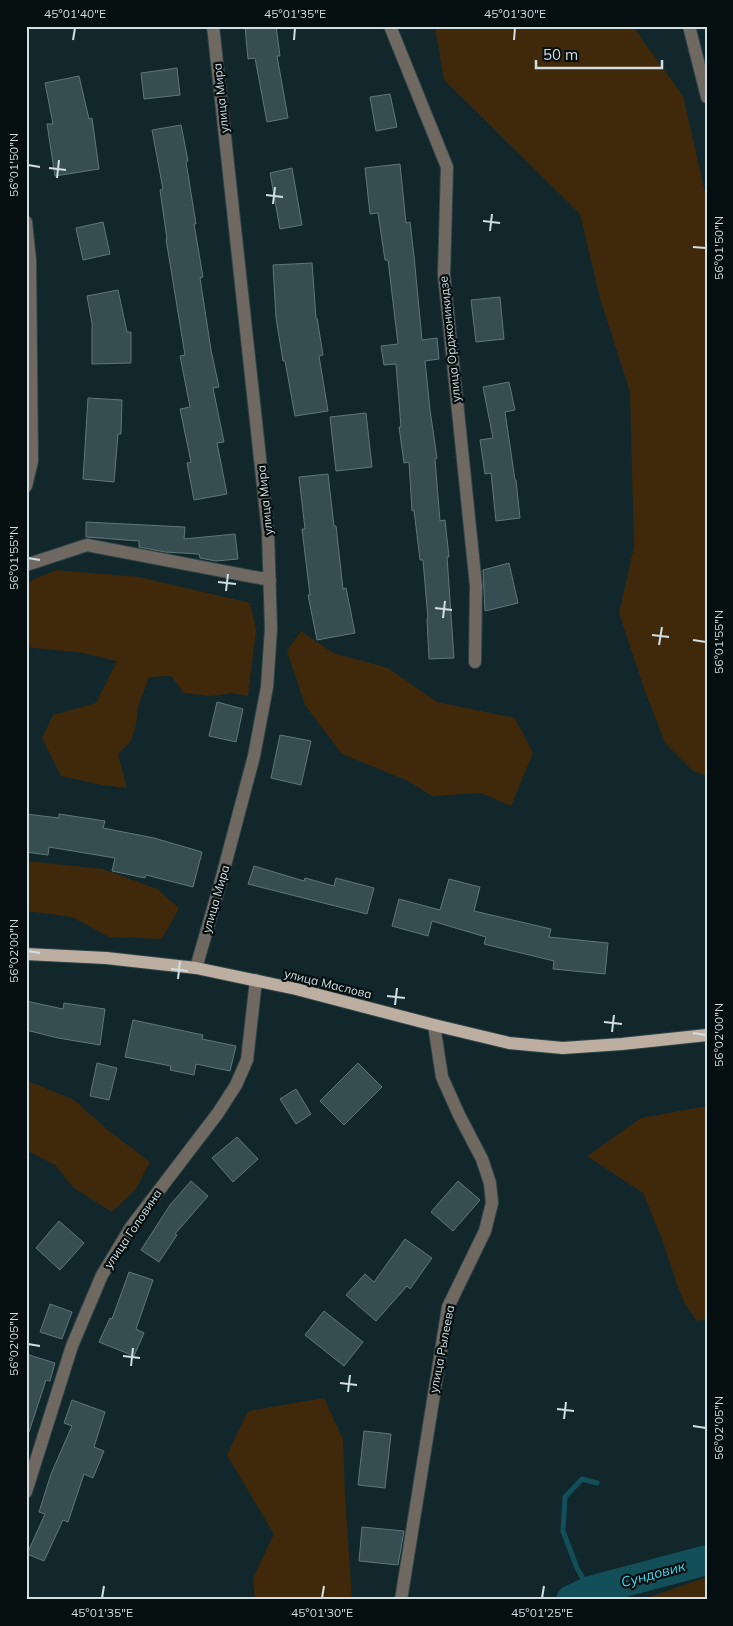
<svg xmlns="http://www.w3.org/2000/svg" width="733" height="1626" font-family="Mulish,sans-serif">
  <rect width="100%" height="100%" fill="#11272b"/>
  <!-- green -->
  <path fill="#40290a" d="M435 26H620L634 28 683 96 707 201V776L693 771 665 743 644 688 619 613 634 547 630 392 600 298 580 214 444 80Z
    M56 570 139 577 250 603 256 630 248 696 232 693 211 696 184 693 171 676 149 677 138 707 136 725 131 741 118 754 127 788 102 785 61 776 42 738 53 715 96 703 117 661 83 653 26 647V583Z
    M301 631 333 653 388 668 437 702 515 718 533 753 511 806 481 793 432 796 408 781 342 754 305 705 287 651Z
    M26 861 103 869 157 889 179 908 162 939 109 937 72 917 26 911Z
    M26 1080 74 1100 109 1131 150 1162 136 1189 112 1212 74 1188 55 1165 26 1150Z
    M707 1106V1319L697 1321 685 1304 678 1287 662 1239 643 1193 587 1156 641 1118Z
    M324 1398 343 1439 345 1496 352 1600H255L253 1578 274 1534 227 1455 248 1411Z
    M707 1577V1600H641Z"/>
  <g fill="none" stroke-linecap="round" stroke-linejoin="round">
    <!-- stream -->
    <path stroke="#124f58" stroke-width="5" d="M590 1591 577 1568 563 1531 565 1497 582 1479 597 1483"/>
    <!-- river -->
    <path stroke="#124f58" stroke-width="30" d="M571 1600 590 1591 707 1560"/>
  </g>
  <!-- building -->
  <path fill="#364e52" stroke="#5f777c" d="M245 26H276L280 56H277L288 118 267 122 255 58 248 59Z
    M177 68 180 95 144 99 141 73Z
    M79 76 89 119 92 118 99 169 55 176 47 124H53L45 83Z
    M390 94 397 127 376 131 370 97Z
    M181 125 188 161 186 162 196 224H194L203 277 200 278 211 350 219 387 213 388 224 442 217 443 227 494 194 500 187 463 191 462 180 409 190 407 180 356 185 355 166 239H167L160 190 163 189 152 130Z
    M400 164 406 223 410 222 414 256 422 340 437 338 439 359 425 361 430 410 437 458 435 459 440 521 445 520 449 557H447L454 658 429 659 427 619H428L423 560H420L414 510 412 511 409 462 404 463 399 427H401L396 364 384 365 381 346 398 344 388 260H385L378 213 370 214 365 168Z
    M292 168 302 225 280 229 270 173Z
    M103 222 110 254 83 260 76 228Z
    M312 263 316 318H317L323 355 319 356 328 411 295 416 285 361H283L276 318 273 265Z
    M118 290 127 332H131V363L92 364V323L87 296Z
    M500 297 504 339 476 342 471 300Z
    M509 382 515 410 505 412 515 480H516L520 518 496 521 491 473 485 474 480 440 493 438 483 387Z
    M88 398 122 400 121 434H118L114 482 83 479Z
    M366 413 372 467 336 471 330 417Z
    M328 474 334 526H336L343 589 346 588 355 633 317 640 308 595H310L302 529H305L299 477Z
    M86 522 185 527 184 539 235 534 238 559 216 561 200 558 199 554 165 552 139 547V541L86 537Z
    M509 563 518 603 485 611 483 570Z
    M217 702 243 709 236 742 209 736Z
    M280 735 311 741 301 785 271 778Z
    M26 814 59 818V814L105 821 103 828 154 838 202 852 193 887 146 875 145 878 112 871 115 858 49 847 48 855 26 852Z
    M254 866 304 881 305 878 334 886 336 878 374 888 367 914 248 884Z
    M449 879 480 887 474 911 551 929 549 937 608 943 605 974 553 969 554 961 484 944 486 937 432 921 428 936 392 926 399 899 440 910Z
    M26 1001 63 1009 64 1003 105 1009 100 1045 58 1038 26 1030Z
    M133 1020 203 1035 202 1039 236 1046 230 1071 196 1064 194 1075 170 1070 171 1066 125 1057Z
    M97 1063 117 1068 109 1100 90 1096Z
    M358 1063 382 1087 344 1125 320 1101Z
    M296 1089 311 1114 296 1124 280 1099Z
    M237 1137 258 1159 233 1182 212 1158Z
    M191 1181 208 1196 175 1234 177 1235 159 1262 141 1250 170 1205Z
    M458 1181 480 1200 453 1231 431 1212Z
    M59 1221 84 1243 60 1270 36 1248Z
    M405 1239 432 1258 410 1289 407 1286 376 1321 346 1295 365 1274 374 1282Z
    M129 1272 153 1280 136 1329 144 1333 134 1356 99 1342 110 1318 112 1319Z
    M50 1304 72 1312 62 1339 40 1332Z
    M324 1311 363 1342 344 1366 305 1335Z
    M26 1354 55 1363 50 1381 46 1380 29 1432H26Z
    M72 1400 105 1412 94 1447 104 1451 93 1478 84 1474 68 1522 63 1520 44 1561 27 1554 45 1514 39 1512 51 1474 72 1426 64 1423Z
    M364 1431 391 1434 385 1488 358 1485Z
    M362 1527 404 1531 398 1565 359 1561Z"/>
  <g fill="none" stroke-linecap="round" stroke-linejoin="round">
    <!-- minor casing -->
    <g stroke="#304448" stroke-width="14">
      <path id="minor" d="M390 26 447 167 444 275 476 586 475 662
        M689 26 707 97
        M26 222 30 260 32 461 26 486
        M26 565 87 545 270 580
        M196 968 219 888 254 756 267 687 271 629 268 532 213 26
        M26 1492 72 1346 102 1275 131 1227 218 1113 236 1085 247 1060 256 980
        M401 1600 448 1307 485 1231 492 1203 490 1183 482 1159 459 1115 442 1077 434 1025"/>
    </g>
    <!-- major casing -->
    <g stroke="#304448" stroke-width="14">
      <path id="major" d="M26 954 106 958 196 968 296 989 434 1025 509 1043 563 1048 622 1044 707 1035"/>
    </g>
    <!-- minor -->
    <use href="#minor" stroke="#6f6962" stroke-width="12"/>
    <!-- major -->
    <use href="#major" stroke="#bcafa1" stroke-width="12"/>
  </g>
  <!-- ticks -->
  <path fill="none" stroke="#d2dfe2" stroke-width="2" d="M73 40 75 28M294 40 295 28M514 40 515 28M28 165 40 167M49 168 66 170M57 178 59 160M266 195 283 197M273 204 275 187M483 221 500 223M490 231 492 214M693 247 706 248M28 558 40 560M218 582 236 584M226 591 228 574M435 608 452 610M443 618 445 601M652 635 669 637M693 640 706 642M659 645 662 627M28 951 40 953M171 969 188 971M178 979 180 961M387 996 405 998M395 1005 397 988M604 1022 622 1024M612 1032 614 1015M693 1033 706 1035M28 1344 40 1346M123 1356 140 1358M131 1366 133 1348M340 1383 357 1385M348 1392 350 1375M557 1409 574 1411M564 1419 566 1402M693 1426 706 1428M102 1598 104 1586M322 1598 324 1586M542 1598 544 1586"/>
  <g text-anchor="middle" stroke-width="4.5" stroke-linejoin="round" paint-order="stroke">
    <!-- street labels -->
    <g font-size="12" fill="#d2dfe2" stroke="#060f10">
      <text transform="translate(221 98) rotate(-96)" y="4">улица Мира</text>
      <text transform="translate(450 339) rotate(-96)" y="4">улица Орджоникидзе</text>
      <text transform="translate(265 500) rotate(-96)" y="4">улица Мира</text>
      <text transform="translate(216 899) rotate(-74)" y="4">улица Мира</text>
      <text transform="translate(328 984) rotate(14)" y="4">улица Маслова</text>
      <text transform="translate(133 1229) rotate(-56)" y="4">улица Головина</text>
      <text transform="translate(442 1349) rotate(-79)" y="4">улица Рылеева</text>
    </g>
    <!-- water labels -->
    <g font-size="14" font-style="italic" fill="#3cdef6" stroke="#060f10">
      <text transform="translate(653 1574) rotate(-15)" y="5">Сундовик</text>
    </g>
  </g>
  <!-- border -->
  <rect width="733" height="1626" fill="none" stroke="#060f10" stroke-width="55"/>
  <!-- scale -->
  <path d="M536 60v8h126v-8" fill="none" stroke="#d2dfe2" stroke-width="2.5"/>
  <text x="543" y="60" font-size="15" fill="#d2dfe2" stroke="#060f10" stroke-width="4" paint-order="stroke">50 m</text>
  <rect x="28" y="28" width="678" height="1570" fill="none" stroke="#d2dfe2" stroke-width="2"/>
  <g font-size="12" text-anchor="middle" fill="#d2dfe2">
    <text x="75" y="18">45°01'40"E</text>
    <text x="295" y="18">45°01'35"E</text>
    <text x="515" y="18">45°01'30"E</text>
    <text transform="translate(14 165) rotate(-90)" y="4">56°01'50"N</text>
    <text transform="translate(719 248) rotate(-90)" y="4">56°01'50"N</text>
    <text transform="translate(14 558) rotate(-90)" y="4">56°01'55"N</text>
    <text transform="translate(719 642) rotate(-90)" y="4">56°01'55"N</text>
    <text transform="translate(14 951) rotate(-90)" y="4">56°02'00"N</text>
    <text transform="translate(719 1035) rotate(-90)" y="4">56°02'00"N</text>
    <text transform="translate(14 1344) rotate(-90)" y="4">56°02'05"N</text>
    <text transform="translate(719 1428) rotate(-90)" y="4">56°02'05"N</text>
    <text x="102" y="1617">45°01'35"E</text>
    <text x="322" y="1617">45°01'30"E</text>
    <text x="542" y="1617">45°01'25"E</text>
  </g>
</svg>
